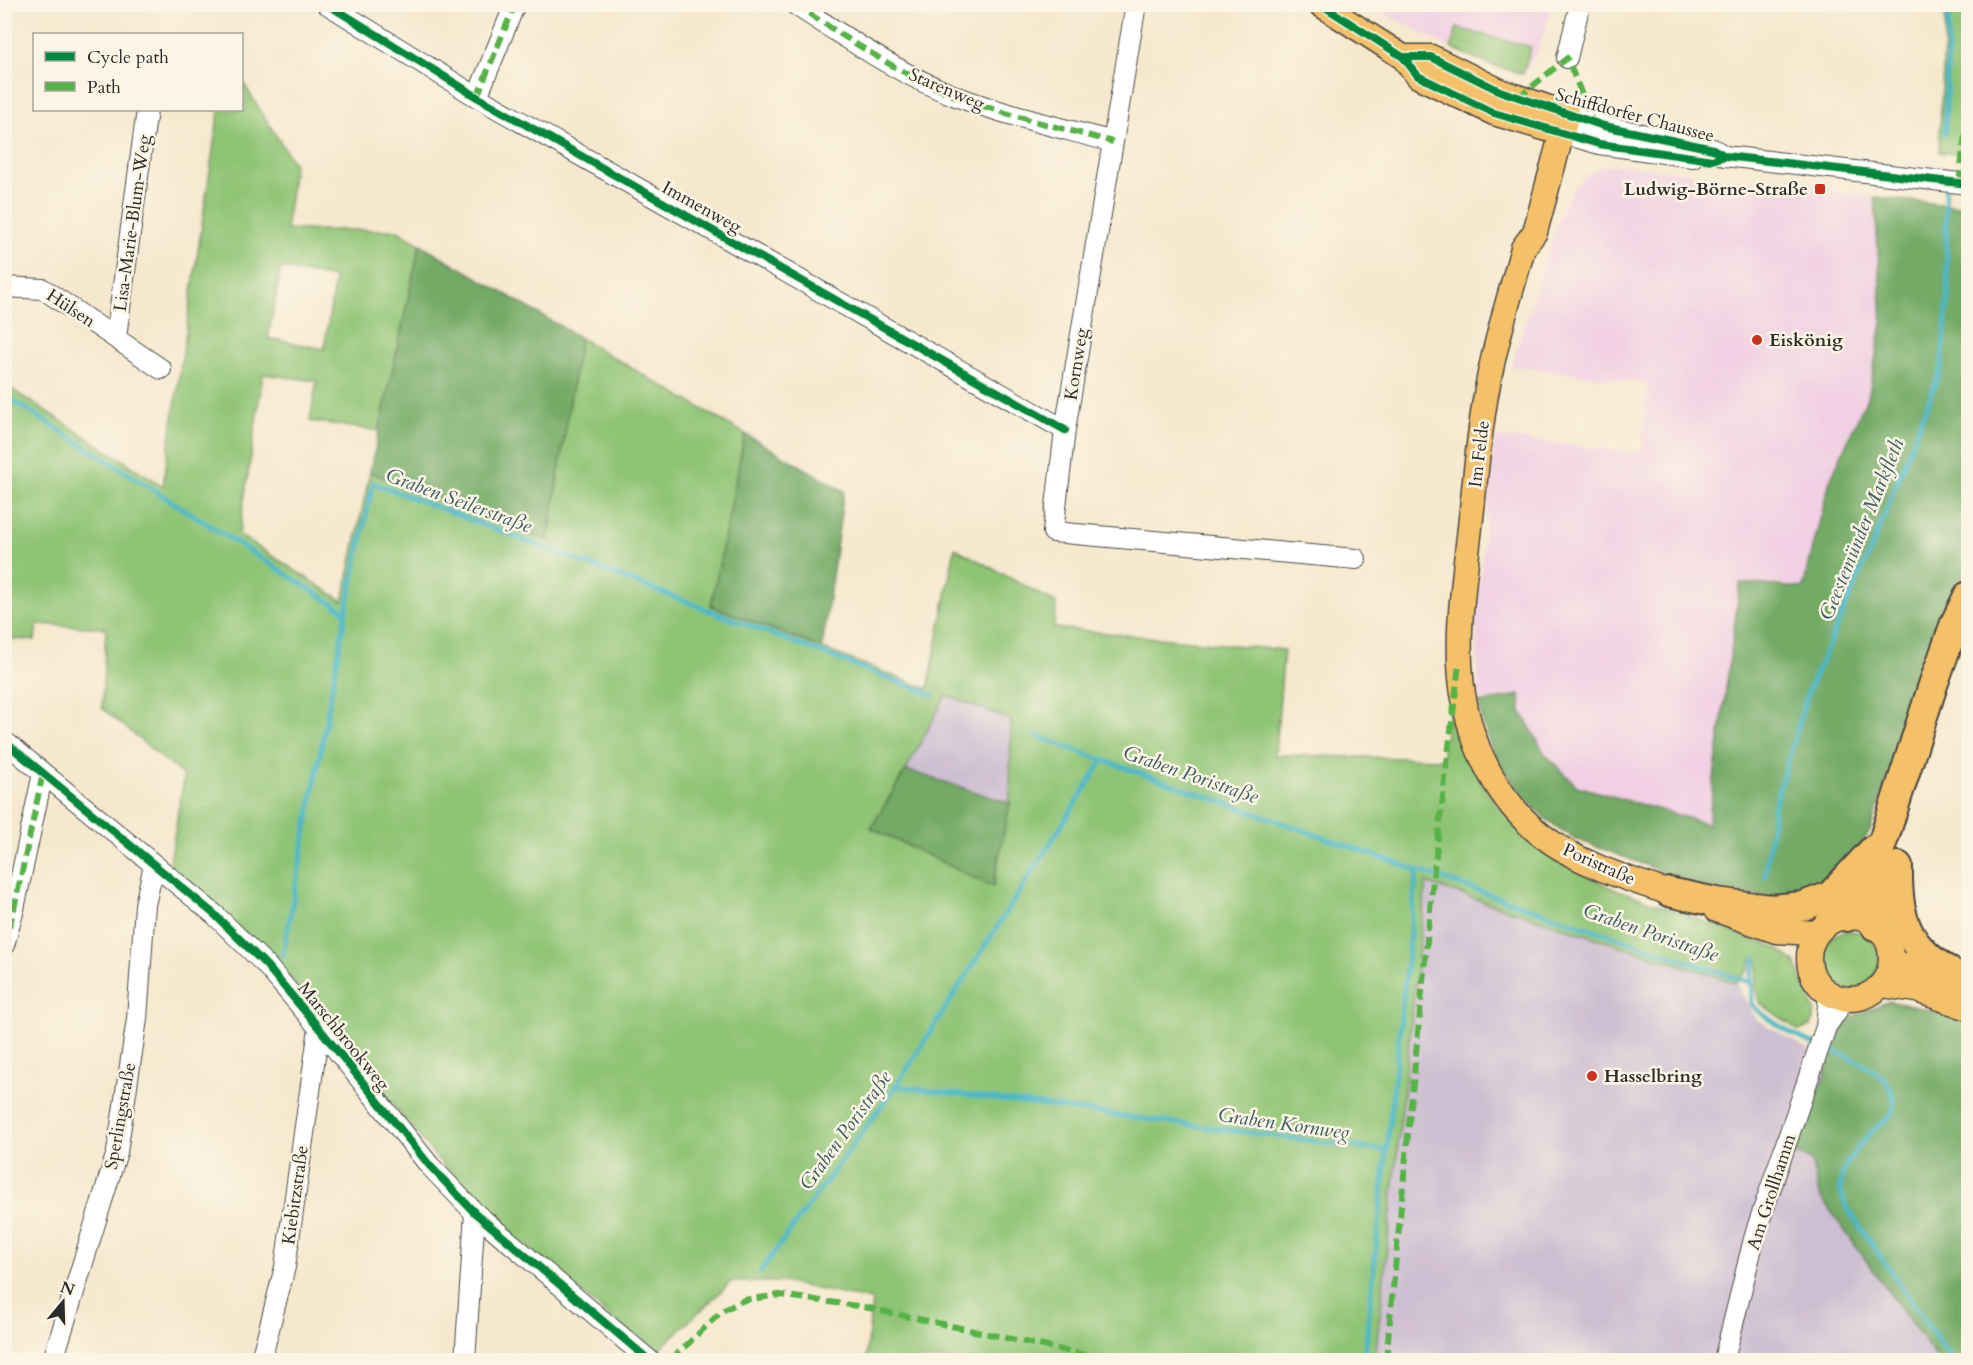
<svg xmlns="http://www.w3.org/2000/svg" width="1973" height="1365" font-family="Cardo,serif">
  <rect width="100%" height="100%" fill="#fcf5e5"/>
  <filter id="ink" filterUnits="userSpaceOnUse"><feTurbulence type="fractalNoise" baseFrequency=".0167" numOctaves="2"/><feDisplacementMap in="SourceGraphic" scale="12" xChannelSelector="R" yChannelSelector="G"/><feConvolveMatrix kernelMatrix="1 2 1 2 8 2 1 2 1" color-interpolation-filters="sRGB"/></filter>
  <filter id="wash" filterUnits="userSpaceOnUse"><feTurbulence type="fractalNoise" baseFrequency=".008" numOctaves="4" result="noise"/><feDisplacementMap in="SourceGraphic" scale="24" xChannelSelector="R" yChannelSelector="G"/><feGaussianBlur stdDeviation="1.35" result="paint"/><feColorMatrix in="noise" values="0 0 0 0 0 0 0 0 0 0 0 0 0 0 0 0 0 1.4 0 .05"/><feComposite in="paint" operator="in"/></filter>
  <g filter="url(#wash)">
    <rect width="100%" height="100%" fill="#f5e8ce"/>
    <!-- built -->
    <path fill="#f1d0e3" d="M1383 4 1553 5 1537 53 1523 74 1489 64 1451 48 1378 10Z
      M1620 165 1875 197 1882 323 1869 393 1830 480 1803 588 1740 583 1708 825 1577 786 1545 754 1521 711 1479 703 1476 617 1495 437 1641 453 1648 383 1511 366 1565 203 1576 185 1590 173 1603 167Z"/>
    <!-- industrial -->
    <path fill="#cebed1" d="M946 695 1011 720 1010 803 906 770Z
      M1426 883 1736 983 1756 1019 1802 1046 1830 1060 1796 1154 1811 1160 1819 1195 1938 1360H1375Z"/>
    <!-- green -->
    <path fill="#8fc475" stroke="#5d7850" stroke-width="1.5" fill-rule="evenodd" d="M1946 5H1968V155L1939 152Z
      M1457 28 1531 47 1523 74 1489 64 1451 48Z
      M242 81 294 164 286 230H396L420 244 380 431 310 421 317 381 263 374 239 535 343 601 370 472 548 541 580 338 745 434 711 606 928 689 955 548 1056 603 1054 628 1284 650 1275 755 1442 759 1451 698 1473 768 1493 800 1527 837 1561 863 1610 887 1777 948 1795 962 1815 1011 1811 1026 1799 1031 1759 1002 1755 986 1759 961 1752 959 1748 970 1736 983 1426 883 1375 1360H866L872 1300 783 1282H731L654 1354 490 1216 436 1157 276 961 169 868 184 776 102 708 106 628 37 624 35 640 5 639V385L163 486 219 110H242ZM281 268 335 278 324 349 268 338ZM946 695 1011 720 1010 803 993 887 871 828 906 770Z
      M1821 960a29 29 0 1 1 58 0a29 29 0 1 1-58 0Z"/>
    <!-- forest -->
    <path fill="#73aa66" stroke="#4f6a48" stroke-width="1.5" d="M1875 197 1968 207V567L1955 592 1929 653 1870 831 1855 855 1822 886 1776 899 1707 888 1576 839C1530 815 1484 756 1479 703L1520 695 1521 711 1545 754 1577 786 1708 824 1740 583 1803 588 1830 480 1869 393 1882 323Z
      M420 244 580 338 548 541 370 472Z
      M745 434 844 491 822 648 711 606Z
      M906 770 1010 803 993 887 871 828Z
      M1889 1001 1935 1011 1968 1022V1360H1938L1819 1195 1811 1160 1795 1154 1843 1027 1854 1016Z"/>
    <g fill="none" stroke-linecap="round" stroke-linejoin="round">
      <!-- stream -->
      <path stroke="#4cb7c8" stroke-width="5" d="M1945 134 1949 4
        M4 395 346 612 373 483 933 695
        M1037 736 1103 760
        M1765 876 1774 807 1809 689 1872 547 1941 369 1948 300 1945 187
        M283 955 346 612
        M1756 958 1751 976 1752 1005C1768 1020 1784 1030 1803 1039 1829 1052 1893 1065 1894 1102 1894 1106 1892 1112 1891 1116 1870 1130 1836 1165 1841 1193 1842 1199 1847 1205 1849 1211L1952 1360
        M896 1086 1387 1151
        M760 1272 896 1086 1103 760 1417 870 1752 983
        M1364 1360 1417 870"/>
    </g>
  </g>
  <g filter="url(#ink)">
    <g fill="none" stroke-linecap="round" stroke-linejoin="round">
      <!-- minor casing -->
      <g stroke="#494743" stroke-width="22">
        <path id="minor" d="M327 4 477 97 1065 430
          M794 4C847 38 900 75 958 97 1008 116 1062 128 1113 142
          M1136 4 1065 430 1053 532 1356 559
          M1567 58 1580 4
          M477 97 515 4
          M1567 114 1604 126 1713 149 1725 156 1968 184
          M1561 133 1599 144 1693 157
          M4 287 43 289 161 369
          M116 337 147 110
          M4 741 214 914 266 965 319 1028 430 1166 475 1213 649 1360
          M4 945 14 909 43 773
          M1828 1024 1845 999
          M53 1360 117 1152 137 1019 145 905 154 865
          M261 1360 285 1267 319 1028
          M465 1360 475 1213
          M1724 1360 1756 1231 1826 1027 1829 994"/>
      </g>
      <!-- major casing -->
      <g stroke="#494743" stroke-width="27">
        <path id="major" d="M1320 4 1403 57 1418 76 1494 113 1561 133
          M1403 57H1431L1500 91 1567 114 1535 232 1523 248C1511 293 1496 338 1488 384 1478 434 1475 486 1469 536 1463 588 1455 643 1463 694 1471 747 1498 800 1540 834 1582 867 1636 881 1685 898
          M1717 910 1776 931 1817 933
          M1809 958a41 41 0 1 1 82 0a41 41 0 1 1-82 0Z
          M1891 961 1962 987
          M1882 985 1917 990 1968 1008"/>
      </g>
      <!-- highway casing -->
      <g stroke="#494743" stroke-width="32">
        <path id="highway" d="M1898 866C1897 929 1911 953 1968 982
          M1669 892 1716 902 1771 909 1803 906 1830 896 1874 849
          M1847 917 1863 897 1885 835 1933 685 1955 623 1968 596
          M1875 926 1887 870"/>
      </g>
      <!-- minor -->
      <use href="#minor" stroke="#fff" stroke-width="20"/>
      <!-- major -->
      <use href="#major" stroke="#f4c16a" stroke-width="24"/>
      <!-- highway -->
      <use href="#highway" stroke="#f4c16a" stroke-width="28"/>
      <!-- quiet -->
      <path stroke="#56b246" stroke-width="6" stroke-dasharray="12 6" stroke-linecap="butt" d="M794 4C847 38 900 75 958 97 1008 116 1062 128 1113 142
        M477 97 515 4
        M1518 98 1567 58 1593 122
        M1959 183 1968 112
        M4 945 14 909 43 773
        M671 1360 722 1311 744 1300 780 1295 864 1307 1108 1360
        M1386 1360 1433 879 1459 664"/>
      <!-- cycleway casing -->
      <g stroke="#fcf5e5" stroke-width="11">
        <path id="cycleway" d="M327 4 477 97 1065 430
          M1320 4 1403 57 1418 76 1494 113 1599 144 1712 160 1725 156
          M1403 57H1431L1500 91 1604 126 1713 149 1725 156 1968 184
          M4 741 214 914 266 965 319 1028 430 1166 475 1213 649 1360"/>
      </g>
      <!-- cycleway -->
      <use href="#cycleway" stroke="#00873e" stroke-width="8"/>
    </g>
  </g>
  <!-- markers -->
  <g fill="#c8321e" stroke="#fcf5e5" stroke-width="2">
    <rect x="1814" y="183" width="12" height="12" rx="3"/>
    <circle cx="1757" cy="340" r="6"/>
    <circle cx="1592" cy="1076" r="6"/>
  </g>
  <g text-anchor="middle" stroke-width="5" stroke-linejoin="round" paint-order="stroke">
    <!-- street labels -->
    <g font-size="18" fill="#2b2b2b" stroke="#fcf5e5">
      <text transform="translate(947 89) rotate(23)" y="6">Starenweg</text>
      <text transform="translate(1635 115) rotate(15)" y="6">Schiffdorfer Chaussee</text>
      <text transform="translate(702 207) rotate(29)" y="6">Immenweg</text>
      <text transform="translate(132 223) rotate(-82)" y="6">Lisa-Marie-Blum-Weg</text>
      <text transform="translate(71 308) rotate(33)" y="6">Hülsen</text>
      <text transform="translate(1076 364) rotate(-81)" y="6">Kornweg</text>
      <text transform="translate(1479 454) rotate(-83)" y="6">Im Felde</text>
      <text transform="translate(1599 864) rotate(24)" y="6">Poristraße</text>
      <text transform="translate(344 1036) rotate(51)" y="6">Marschbrookweg</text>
      <text transform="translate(120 1116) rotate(-80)" y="6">Sperlingstraße</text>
      <text transform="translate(1771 1192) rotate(-72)" y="6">Am Grollhamm</text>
      <text transform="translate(295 1195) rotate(-82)" y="6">Kiebitzstraße</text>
    </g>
    <!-- poi labels -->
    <g font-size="18" font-weight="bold" fill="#2b2b2b" stroke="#fcf5e5" text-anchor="start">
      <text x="1808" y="195" text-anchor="end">Ludwig-Börne-Straße</text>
      <text x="1769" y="346">Eiskönig</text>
      <text x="1604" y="1082">Hasselbring</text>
    </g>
    <!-- water labels -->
    <g font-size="20" font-style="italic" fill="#375c62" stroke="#fcf5e5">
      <text transform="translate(459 500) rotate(20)" y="7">Graben Seilerstraße</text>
      <text transform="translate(1861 529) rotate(-68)" y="7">Geestemünder Markfleth</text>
      <text transform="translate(1191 774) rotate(19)" y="7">Graben Poristraße</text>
      <text transform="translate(1651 932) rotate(19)" y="7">Graben Poristraße</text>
      <text transform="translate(1284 1123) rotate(8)" y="7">Graben Kornweg</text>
      <text transform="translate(845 1130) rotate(-54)" y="7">Graben Poristraße</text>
    </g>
  </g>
  <!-- margin -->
  <rect width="1973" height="1365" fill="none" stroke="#fcf5e5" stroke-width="24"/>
  <!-- legend -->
  <rect x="33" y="33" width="210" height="78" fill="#fcf5e5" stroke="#a8a49b" stroke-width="1.5"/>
  <rect x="45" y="52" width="30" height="9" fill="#00873e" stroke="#a8a49b" stroke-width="1.5"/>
  <text x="87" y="63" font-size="18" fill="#2b2b2b">Cycle path</text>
  <rect x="45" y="82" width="30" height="9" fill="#56b246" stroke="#a8a49b" stroke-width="1.5"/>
  <text x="87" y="93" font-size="18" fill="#2b2b2b">Path</text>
  <!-- north arrow -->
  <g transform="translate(63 1302) rotate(19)" stroke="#fcf5e5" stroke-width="4.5" paint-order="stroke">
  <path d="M0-4.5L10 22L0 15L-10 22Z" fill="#2b2b2b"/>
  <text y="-9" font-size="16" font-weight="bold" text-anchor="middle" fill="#2b2b2b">N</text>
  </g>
</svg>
